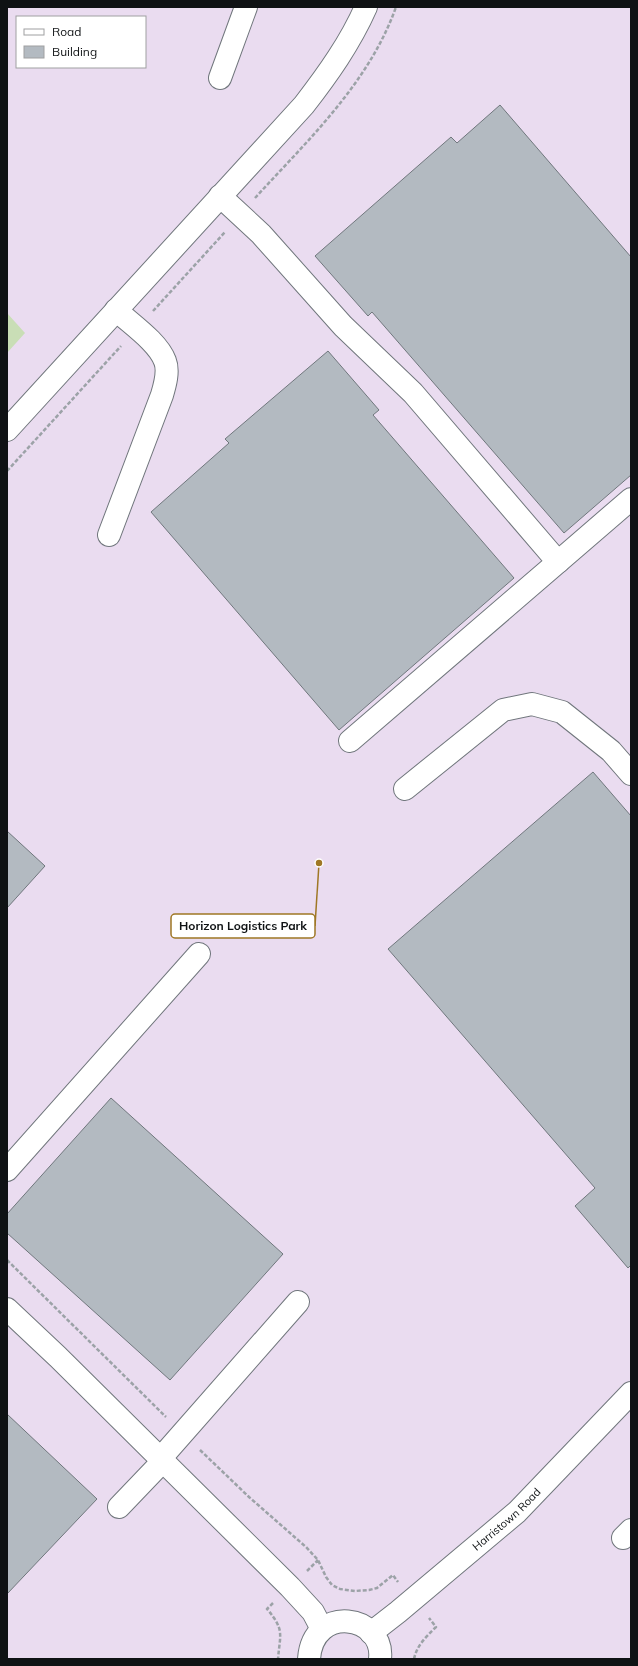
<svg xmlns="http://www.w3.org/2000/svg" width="638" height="1666" font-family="Mulish,sans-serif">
  <rect width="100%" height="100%" fill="#e6edf4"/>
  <!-- industrial -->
  <path fill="#eadcf0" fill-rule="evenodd" d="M7 7H631V1659H7ZM17 17H145V67H17Z"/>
  <!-- green -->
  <path fill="#c9deb6" d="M7 313 25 333 7 353Z"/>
  <!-- building -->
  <path fill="#b3bac1" stroke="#70777d" d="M500 105 631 257V475L564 533 372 312 368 316 315 256 451 137 457 143Z
    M328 351 379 410 373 415 514 578 339 730 151 512 229 443 225 439Z
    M593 772 631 816V1265L628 1268 575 1206 595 1188 388 949Z
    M7 831 45 866 7 908Z
    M111 1098 283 1254 170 1380 7 1233V1214Z
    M7 1414 97 1499 7 1594Z"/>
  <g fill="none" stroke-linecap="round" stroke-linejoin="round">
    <!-- minor casing -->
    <g stroke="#70767c" stroke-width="24">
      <g id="minor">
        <path d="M220 78 246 7"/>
        <path d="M220 196 261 234 343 326 413 393 558 562 350 741"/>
        <path d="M7 430 304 105C328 74 350 43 366 7"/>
        <path d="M109 535 162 395C165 385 169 371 165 361 158 342 131 324 116 310"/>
        <path d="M558 562 631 499"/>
        <path d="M405 789 503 710 532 704 562 712 611 751 631 774"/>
        <path d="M7 1170 199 954"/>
        <path d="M7 1309 58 1357 290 1587 313 1612 322 1629"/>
        <path d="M160 1459 298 1302"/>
        <path d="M119 1507 163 1461"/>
        <path d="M623 1538 631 1530"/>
        <path id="s1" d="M371 1633 398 1612 517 1512 631 1393"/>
        <path d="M309 1659C313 1603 385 1615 380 1659"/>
      </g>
    </g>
    <!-- path -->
    <path stroke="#9ca2a7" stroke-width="2.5" stroke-dasharray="4 2" stroke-linecap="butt" d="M255 198C308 140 369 83 396 7
      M153 311 225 232
      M7 471 121 346
      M7 1260 166 1417
      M200 1450 249 1497 306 1547 318 1560 326 1577 332 1585 340 1589 355 1591 369 1590 377 1588 393 1575 398 1582
      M307 1571 318 1560
      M273 1603 267 1609C285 1630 280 1634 278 1659
      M414 1659C417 1645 426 1637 436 1627L429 1618"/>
    <!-- minor -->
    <use href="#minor" stroke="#fff" stroke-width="22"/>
  </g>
  <g text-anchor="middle" stroke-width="3" stroke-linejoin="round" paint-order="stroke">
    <!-- street labels -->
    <g font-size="11" fill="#0f1214" stroke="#fff">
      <text dy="4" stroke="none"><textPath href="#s1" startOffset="177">Harristown Road</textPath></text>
    </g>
  </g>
  <!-- callouts -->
  <path fill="none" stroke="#9f7725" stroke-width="1.5" d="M319 863L315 926"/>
  <circle fill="#9f7725" stroke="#fff" stroke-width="1.5" cx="319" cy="863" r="4"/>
  <rect fill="#fff" stroke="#9f7725" stroke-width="1.5" x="171" y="914" width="144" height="24" rx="4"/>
  <g font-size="12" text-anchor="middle" font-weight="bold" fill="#0f1214">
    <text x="243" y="930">Horizon Logistics Park</text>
  </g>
  <!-- border -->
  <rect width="638" height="1666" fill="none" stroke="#0f1214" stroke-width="16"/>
  <!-- legend -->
  <rect x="16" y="16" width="130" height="52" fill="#ffffff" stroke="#9fa0a1"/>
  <rect x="24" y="29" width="20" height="6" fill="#ffffff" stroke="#9fa0a1"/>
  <text x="52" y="36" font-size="12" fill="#0f1214">Road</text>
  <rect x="24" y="46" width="20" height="12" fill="#b3bac1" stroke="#9fa0a1"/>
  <text x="52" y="56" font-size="12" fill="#0f1214">Building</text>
</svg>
